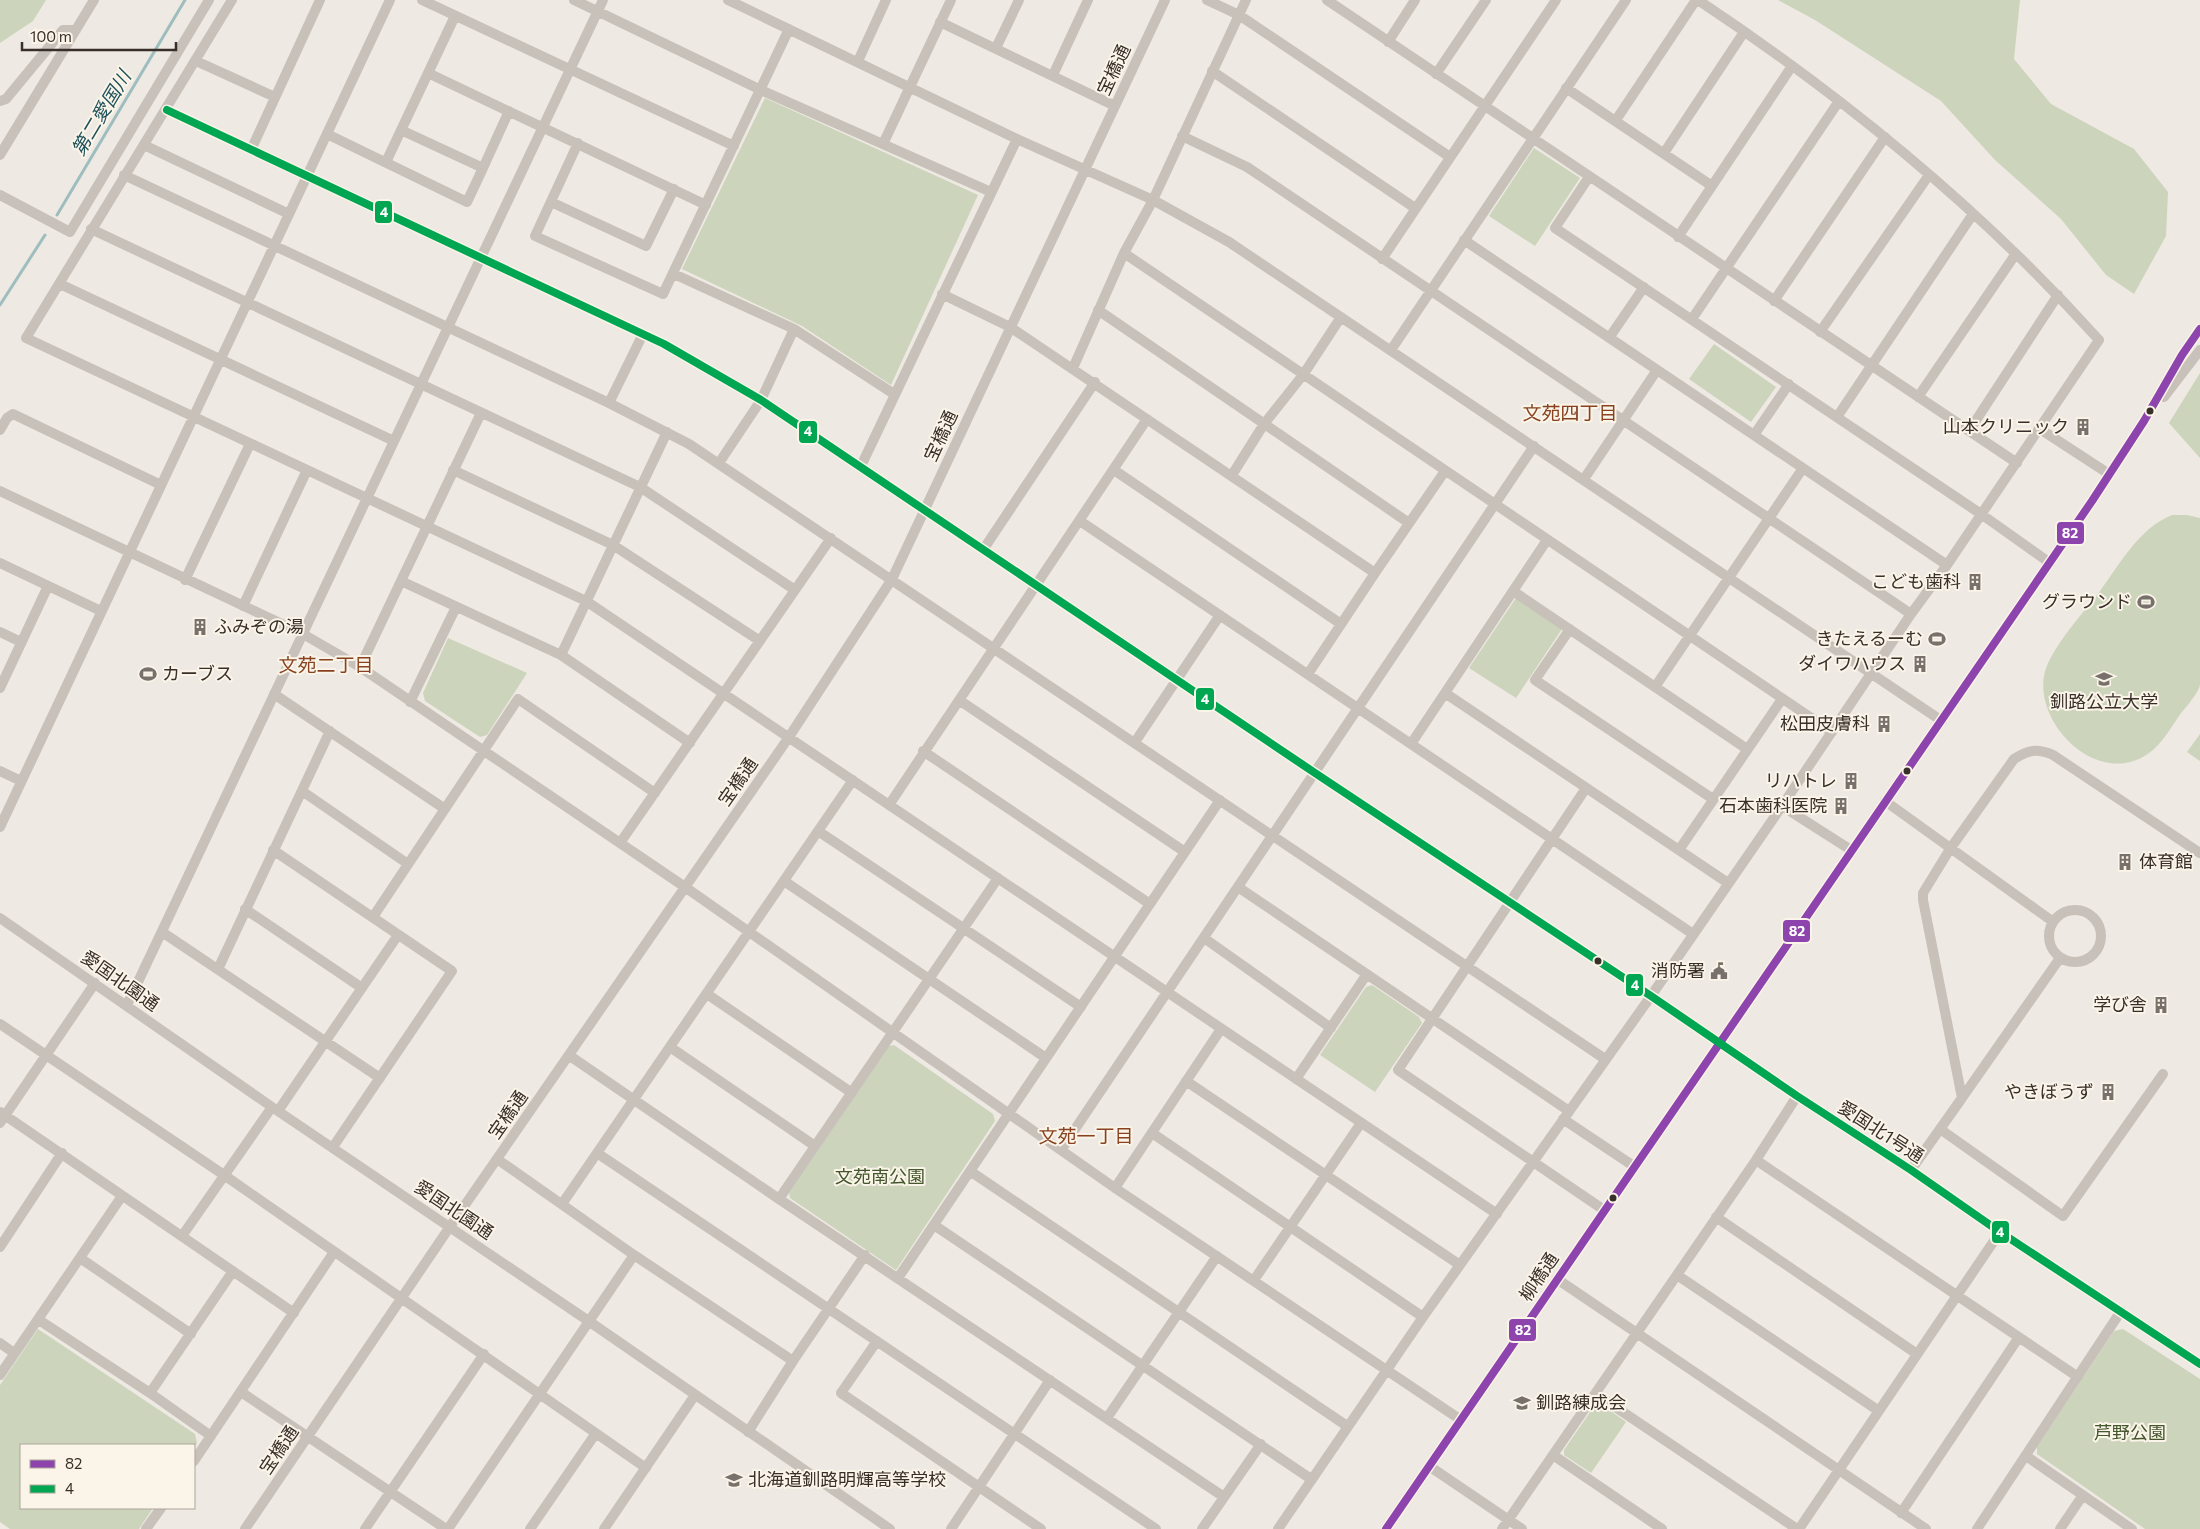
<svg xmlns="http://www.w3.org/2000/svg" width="2200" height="1529" font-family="Commissioner,'Noto Sans JP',sans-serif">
  <rect width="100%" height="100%" fill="#eee9e2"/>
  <!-- green -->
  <path fill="#cdd4bc" d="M0 0H46L33 21 0 43Z
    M1778 0H2020L2014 59 2051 104 2134 149 2168 192 2166 236 2134 294 2106 275 2061 219 1995 160 1941 101 1815 20Z
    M765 98 978 195 891 385 802 326 682 269Z
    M1534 148 1580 178 1535 246 1489 216Z
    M1714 344 1776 387 1751 422 1689 379Z
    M2200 373V458L2169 423Z
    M2172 515H2187L2200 518C2200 560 2200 602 2200 643 2200 655 2200 675 2200 685 2198 694 2184 709 2179 716 2168 732 2159 749 2141 758 2093 782 2036 724 2044 676 2048 651 2084 612 2100 591 2120 564 2139 528 2172 515Z
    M1516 598 1562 629 1516 698 1469 668Z
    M448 638 527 673 487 735 480 737 425 701 423 693Z
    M2200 734V761L2187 752Z
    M1372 985 1419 1017 1422 1023 1375 1092 1320 1055 1366 987Z
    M894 1045 993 1114 995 1121 896 1270 790 1198 789 1193 889 1046Z
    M38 1329 195 1434 197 1443 194 1447V1445H21V1508H153L139 1529H10L0 1522V1385Z
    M2123 1329 2200 1379V1529H2145L2037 1454V1447L2114 1331Z
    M1601 1404 1626 1422 1591 1473 1564 1455V1450L1595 1405Z"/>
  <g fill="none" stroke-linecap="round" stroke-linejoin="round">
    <!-- stream -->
    <path stroke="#9ebdbf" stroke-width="3" d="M57 215 185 0
      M0 305 45 235"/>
    <!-- minor -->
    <path stroke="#c7c1ba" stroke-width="10" d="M232 0 26 338 586 601 1497 1214
      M422 0 734 146
      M574 0 761 90 991 192
      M728 0 1017 139 1153 200 1229 242 1942 721
      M1207 0 1239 15 1450 157
      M1327 0 2017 463
      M940 22 1115 106
      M1388 42 1415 0
      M996 48 1019 0
      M196 61 275 97
      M858 61 886 0
      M1212 71 1415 208
      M428 73 706 205
      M1436 74 1486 0
      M1053 75 1088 0
      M1566 88 1712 186
      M0 101 6 99 63 30H76
      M167 110 664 344 761 400 1315 773 1651 996 1797 1096 1911 1170 2000 1232 2200 1364
      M1616 120 1696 0
      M327 134 467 202 483 168 401 130
      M1182 136 1247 167 1911 614
      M578 143 535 236 663 294 789 29
      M883 144 951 0
      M144 145 289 214
      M251 150 320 0
      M1664 153 1744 32
      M0 155 94 0
      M386 162 455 16
      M483 168 509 111
      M124 175 609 403 689 444 1605 1059
      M1589 177 1555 228 1981 514 2050 563
      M0 195 70 232 209 0
      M551 202 646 246 674 189
      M91 229 640 487 795 590
      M1678 237 1792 66
      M1464 240 1947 565
      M1124 253 1832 732
      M1382 259 1556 0
      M674 274 794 329 894 394
      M60 284 394 441
      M942 294 1010 327 1375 573
      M1774 301 1885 137
      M1098 310 1409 523
      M1692 319 1839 101
      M1820 332 1929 175
      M1609 338 1644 287
      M1391 350 1626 0
      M1073 368 1124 253 1153 200 1246 0
      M1918 397 2015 255
      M2164 397 2200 350
      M609 403 643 334
      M1837 417 1973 214
      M2040 429 2109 474
      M0 430 7 418 13 414 161 485
      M1969 431 2058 295
      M1754 435 1789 384
      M719 463 761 400 794 329
      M861 466 1017 139
      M453 470 613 545 760 641
      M1114 470 1341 624
      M1232 475 1264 424 1303 375 1341 317
      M1584 479 1657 370
      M0 491 303 634 360 667 685 887 1115 1188 1461 1420
      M1080 521 1693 934
      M983 550 1095 382
      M0 563 101 611
      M185 580 250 444
      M401 581 561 655 690 743
      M1513 591 1747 749
      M243 606 307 470
      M1570 629 1535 680 1713 799
      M0 632 21 642
      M561 655 667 432
      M360 667 481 413
      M1308 674 1375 573 1445 471
      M1655 687 1803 468
      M0 688 48 586
      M1445 693 1728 883
      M274 694 445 809
      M959 700 1185 852
      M410 702 456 607
      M1135 742 1220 615
      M1411 744 1547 540
      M923 751 1150 904
      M0 771 21 781
      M1586 788 1398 1070 1604 1210
      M302 791 408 864
      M1885 801 2052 921
      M889 805 1147 419
      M1782 806 1851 850
      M0 827 390 0
      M818 831 1081 1007
      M620 843 831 538
      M273 850 452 971 333 1147
      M1679 850 1782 699
      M784 881 1046 1058
      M1238 887 1569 1111
      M245 909 362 988
      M2049 936a26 26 0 1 1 52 0a26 26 0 1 1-52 0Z
      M373 917 518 699 655 793
      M0 918 272 1107 590 1322 890 1529
      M162 932 380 1078
      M1204 938 1331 1028
      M218 969 330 731
      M707 994 852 1093
      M127 1005 603 0
      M0 1024 224 1175 646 1468
      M670 1047 815 1146
      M570 1056 779 1199 1224 1497
      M1296 1079 1367 974
      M1186 1081 1460 1265
      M1962 1098 2060 958
      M278 1111 398 935
      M0 1112 294 1313
      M1563 1119 1635 1167
      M0 1123 95 983
      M1940 1129 2063 1216 2163 1074
      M1152 1133 1423 1317
      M1061 1150 1534 446
      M597 1153 1156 1529
      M497 1159 634 1255 793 1361
      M1756 1160 2078 1377
      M1911 1170 1962 1098 1923 900V893L1950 849 2014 759C2028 750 2037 748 2053 755L2200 853
      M970 1171 1347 1426
      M1115 1188 1221 1029
      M779 1199 998 878
      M562 1204 853 780
      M1716 1217 1917 1354
      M934 1225 1311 1479
      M182 1236 272 1107
      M0 1247 62 1153
      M80 1258 191 1334
      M1677 1275 1879 1411
      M898 1278 1220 800
      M1557 1279 1926 1529
      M1254 1280 1361 1123
      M39 1320 150 1393 211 1436
      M877 1341 841 1393 1041 1529
      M0 1343 14 1353
      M0 1375 122 1196
      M241 1392 446 1529
      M150 1393 233 1271
      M1596 1394 1797 1529
      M1107 1418 1217 1256
      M748 1432 793 1361 865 1255
      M1553 1455 1662 1529
      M2026 1456 2132 1529
      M194 1461 334 1252
      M1429 1466 1522 1529
      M1901 1513 2019 1337
      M146 1529 161 1508
      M245 1529 449 1228 789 737 892 579 1165 0
      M365 1529 484 1354
      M448 1529 634 1255
      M530 1529 596 1433
      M604 1529 695 1395
      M951 1529 1050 1380
      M1202 1529 1261 1444
      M1278 1529 1423 1317 1651 996 1782 806 1911 614 1947 565 2099 340C1982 210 1844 97 1698 0
      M1386 1529 2092 501 2144 421 2182 355 2200 329
      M1502 1529 1756 1160 1797 1096
      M1799 1529 2000 1232
      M1977 1529 2121 1311
      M2060 1529 2083 1495"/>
    <!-- bus-1 casing -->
    <g stroke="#faf4e9" stroke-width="11">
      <path id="bus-1" d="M1386 1529 2092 501 2144 421 2182 355 2200 329"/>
    </g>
    <!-- bus-2 casing -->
    <g stroke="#faf4e9" stroke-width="11">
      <path id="bus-2" d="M167 110 664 344 761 400 1315 773 1651 996 1797 1096 1911 1170 2000 1232 2200 1364"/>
    </g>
    <!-- bus-1 -->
    <use href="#bus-1" stroke="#8e44ad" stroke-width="8"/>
    <!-- bus-2 -->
    <use href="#bus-2" stroke="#00a651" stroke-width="8"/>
  </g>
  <!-- icons -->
  <defs>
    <g id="building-bare" transform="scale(1.35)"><path d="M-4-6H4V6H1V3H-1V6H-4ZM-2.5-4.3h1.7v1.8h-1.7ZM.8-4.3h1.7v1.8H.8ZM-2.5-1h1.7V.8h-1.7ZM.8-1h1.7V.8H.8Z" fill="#78706a" stroke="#faf4e9" stroke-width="2.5" paint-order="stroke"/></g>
    <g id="stadium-bare" transform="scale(1.35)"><path d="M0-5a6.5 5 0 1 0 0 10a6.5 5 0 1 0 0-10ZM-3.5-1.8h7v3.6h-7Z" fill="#78706a" stroke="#faf4e9" stroke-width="2.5" paint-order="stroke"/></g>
    <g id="university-bare" transform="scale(1.35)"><path d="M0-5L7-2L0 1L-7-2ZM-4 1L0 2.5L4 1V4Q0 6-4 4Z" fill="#78706a" stroke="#faf4e9" stroke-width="2.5" paint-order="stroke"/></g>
    <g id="civic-bare" transform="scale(1.35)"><path d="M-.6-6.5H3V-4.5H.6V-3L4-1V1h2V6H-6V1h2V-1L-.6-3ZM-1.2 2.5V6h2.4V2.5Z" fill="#78706a" stroke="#faf4e9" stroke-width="2.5" paint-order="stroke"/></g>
    <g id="school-bare" transform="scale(1.35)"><path d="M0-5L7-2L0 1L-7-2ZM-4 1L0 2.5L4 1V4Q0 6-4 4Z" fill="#78706a" stroke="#faf4e9" stroke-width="2.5" paint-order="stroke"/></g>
  </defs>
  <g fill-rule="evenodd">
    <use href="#building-bare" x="2083" y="427"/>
    <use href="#building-bare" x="1975" y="582"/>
    <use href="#stadium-bare" x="2146" y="602"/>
    <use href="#building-bare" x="200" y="627"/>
    <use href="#stadium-bare" x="1937" y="639"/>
    <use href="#building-bare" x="1920" y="664"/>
    <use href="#stadium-bare" x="148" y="674"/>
    <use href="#university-bare" x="2104" y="679"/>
    <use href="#building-bare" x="1884" y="724"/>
    <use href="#building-bare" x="1851" y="781"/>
    <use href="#building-bare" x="1841" y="806"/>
    <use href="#building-bare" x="2125" y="862"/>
    <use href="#civic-bare" x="1719" y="971"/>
    <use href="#building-bare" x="2161" y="1005"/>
    <use href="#building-bare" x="2108" y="1092"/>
    <use href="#school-bare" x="1522" y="1403"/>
    <use href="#school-bare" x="734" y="1480"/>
  </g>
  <!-- markers -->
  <g fill="#382f29" stroke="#faf4e9" stroke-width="2">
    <circle cx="2150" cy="411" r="4.5"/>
    <circle cx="1907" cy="771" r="4.5"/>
    <circle cx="1598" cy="961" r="4.5"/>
    <circle cx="1613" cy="1198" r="4.5"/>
  </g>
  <g text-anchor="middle" stroke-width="4" stroke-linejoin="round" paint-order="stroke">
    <!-- street labels -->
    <g font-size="18" fill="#382f29" stroke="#faf4e9">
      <text transform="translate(1114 70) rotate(-65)" y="6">宝橋通</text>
      <text transform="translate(941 436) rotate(-65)" y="6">宝橋通</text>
      <text transform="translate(738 782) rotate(-55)" y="6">宝橋通</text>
      <text transform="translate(120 981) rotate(35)" y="6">愛国北園通</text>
      <text transform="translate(508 1115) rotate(-55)" y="6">宝橋通</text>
      <text transform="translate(1881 1132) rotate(33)" y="6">愛国北1号通</text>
      <text transform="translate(454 1210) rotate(34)" y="6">愛国北園通</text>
      <text transform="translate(1539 1277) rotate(-56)" y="6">柳橋通</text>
      <text transform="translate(279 1450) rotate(-56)" y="6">宝橋通</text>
    </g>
    <!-- poi labels -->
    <g font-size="18" fill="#382f29" stroke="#faf4e9" text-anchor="end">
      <text x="2069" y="433">山本クリニック</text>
      <text x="1961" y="588">こども歯科</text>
      <text x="2132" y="608">グラウンド</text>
      <text x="214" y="633" text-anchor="start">ふみぞの湯</text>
      <text x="1923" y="645">きたえるーむ</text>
      <text x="1906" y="670">ダイワハウス</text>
      <text x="162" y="680" text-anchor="start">カーブス</text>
      <text x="2104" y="708" text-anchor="middle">釧路公立大学</text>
      <text x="1870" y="730">松田皮膚科</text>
      <text x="1837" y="787">リハトレ</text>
      <text x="1827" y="812">石本歯科医院</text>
      <text x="2139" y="868" text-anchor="start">体育館</text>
      <text x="1705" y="977">消防署</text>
      <text x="2147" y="1011">学び舎</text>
      <text x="2094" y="1098">やきぼうず</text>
      <text x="1536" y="1409" text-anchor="start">釧路練成会</text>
      <text x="748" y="1486" text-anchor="start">北海道釧路明輝高等学校</text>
    </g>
    <!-- park labels -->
    <g font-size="18" fill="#43562c" stroke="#faf4e9">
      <text x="880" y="1183">文苑南公園</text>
      <text x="2130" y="1439">芦野公園</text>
    </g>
    <!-- water labels -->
    <g font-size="19" font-style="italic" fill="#1d515a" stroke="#faf4e9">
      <text transform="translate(101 113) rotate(-59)" y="7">第二愛国川</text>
    </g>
    <!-- neighbourhood labels -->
    <g font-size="19" fill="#884220" stroke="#faf4e9">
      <text x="1570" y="420">文苑四丁目</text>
      <text x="326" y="672">文苑二丁目</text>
      <text x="1086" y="1143">文苑一丁目</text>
    </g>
  </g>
  <g stroke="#faf4e9" stroke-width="2">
    <rect x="374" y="200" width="19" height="24" rx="5" fill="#00a651"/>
    <rect x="798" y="420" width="20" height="24" rx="5" fill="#00a651"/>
    <rect x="2056" y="521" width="29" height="24" rx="5" fill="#8e44ad"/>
    <rect x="1195" y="687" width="20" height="24" rx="5" fill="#00a651"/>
    <rect x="1782" y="919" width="29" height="24" rx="5" fill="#8e44ad"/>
    <rect x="1625" y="973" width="19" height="24" rx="5" fill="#00a651"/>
    <rect x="1991" y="1220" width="19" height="24" rx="5" fill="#00a651"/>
    <rect x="1508" y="1318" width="29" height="24" rx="5" fill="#8e44ad"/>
  </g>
  <g font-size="14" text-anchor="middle" font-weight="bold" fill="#fff">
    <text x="384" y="217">4</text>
    <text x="808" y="436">4</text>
    <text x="2070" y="538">82</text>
    <text x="1205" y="704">4</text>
    <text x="1797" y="936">82</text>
    <text x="1635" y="990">4</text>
    <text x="2000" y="1237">4</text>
    <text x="1523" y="1335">82</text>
  </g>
  <!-- legend -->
  <rect x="20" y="1444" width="175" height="65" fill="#faf4e9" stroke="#aca59c"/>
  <rect x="30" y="1460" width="25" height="8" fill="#8e44ad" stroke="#aca59c"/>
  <text x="65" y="1469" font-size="15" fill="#382f29">82</text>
  <rect x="30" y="1485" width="25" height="8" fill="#00a651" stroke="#aca59c"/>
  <text x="65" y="1494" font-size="15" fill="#382f29">4</text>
  <!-- scale -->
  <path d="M22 42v8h154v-8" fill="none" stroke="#382f29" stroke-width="2.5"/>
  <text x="30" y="42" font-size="15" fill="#382f29" stroke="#faf4e9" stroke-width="4" paint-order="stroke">100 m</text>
</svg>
